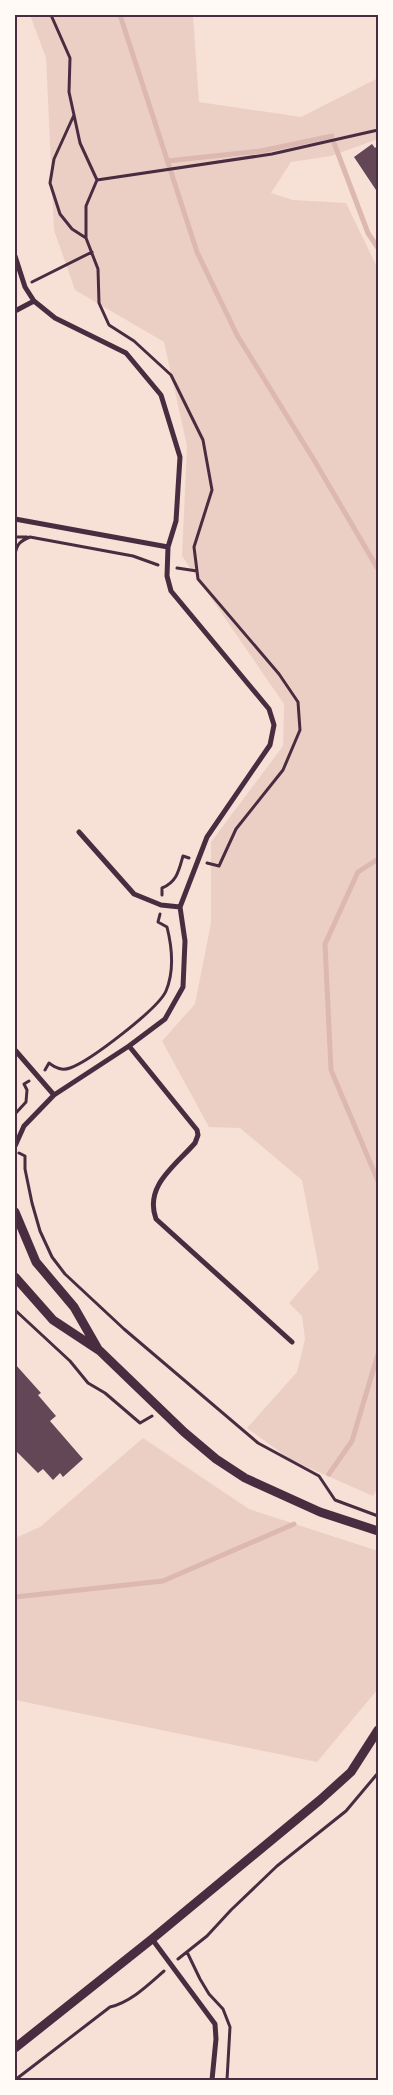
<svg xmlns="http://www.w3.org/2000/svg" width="393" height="2095" font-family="'Work Sans',sans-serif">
  <rect width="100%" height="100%" fill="#f7e1d7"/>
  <!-- green -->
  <path fill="#ebcfc5" d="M30 15H193L199 102 301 117 378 78V139L331 156 291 162 271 193 293 200 346 203 378 269V1488L373 1496 291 1460 247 1428 297 1372 305 1339 302 1316 289 1303 319 1269 302 1180 240 1128 209 1127 162 1041 195 1004 211 923V842L283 746 284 704 182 556 187 446 164 342 75 290 54 230 46 58Z
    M143 1438 249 1509 378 1551V1689L317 1762 15 1700V1538L40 1527Z"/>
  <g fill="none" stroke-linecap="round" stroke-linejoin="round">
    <!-- stream -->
    <path stroke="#dcb8b0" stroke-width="5" d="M120 15 197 252 237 335 314 460 378 569
      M334 143 368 233 378 248
      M167 161 261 151 332 136
      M378 859 358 872 325 944 331 1070 378 1181
      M329 1474 352 1441 378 1354
      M15 1597 163 1581 294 1524"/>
  </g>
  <!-- building -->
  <path fill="#644757" d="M372 144 375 148 378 145V193L354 157Z
    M15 1364 41 1393 38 1395 56 1416 50 1421 83 1459 63 1477 60 1473 53 1480 43 1469 38 1473 15 1450Z"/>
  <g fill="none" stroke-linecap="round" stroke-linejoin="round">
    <!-- path -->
    <path stroke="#4a2c40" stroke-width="3" d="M51 15 70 58 69 92 74 115 80 143 97 180
      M74 115 54 159 50 183 60 214 72 229 86 238
      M32 282 92 252
      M15 537H27
      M15 554C17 544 20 541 30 537L133 556 158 565
      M177 568 197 571
      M15 569V578
      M207 863 219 866 236 829 283 770 300 730 298 702 279 674 198 579 194 547 212 490 203 440 171 375 134 341 109 325 99 303 98 269 86 238V206L97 180 272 154 378 130
      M162 895V888C177 882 179 870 183 856L189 858
      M45 1070 49 1063C56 1068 62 1071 70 1068 90 1061 158 1009 166 991 174 972 172 947 167 927L158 922 160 914
      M15 1114 26 1102 27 1090 24 1084 29 1081
      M19 1153 25 1156V1169L32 1203 40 1231 52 1257 65 1274 124 1329 258 1443 319 1476 335 1500 378 1516
      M15 1310 70 1361 88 1383 105 1393 140 1423 152 1416
      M187 1952 200 1979 209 1994 223 2009 230 2027 227 2080
      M178 1959 207 1936 231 1910 277 1866 346 1811 378 1773
      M15 2080 110 2007C131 2002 148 1985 164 1971"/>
    <!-- minor -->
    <path stroke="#4a2c40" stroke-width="5" d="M15 256 25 287 34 301 55 318 126 353 161 395 180 457 176 521 168 547
      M15 311 34 301
      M15 519 168 547 167 576 171 591 269 709 274 725 270 745 207 837 180 907 185 941 183 987 165 1019 129 1046 54 1095 24 1126 15 1146
      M79 832 134 894 161 905 180 907
      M129 1046 197 1130 198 1135 195 1143C175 1166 144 1186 156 1219L292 1342
      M15 1050 54 1095
      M152 1939 215 2024 216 2039 212 2080"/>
    <!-- tertiary -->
    <path stroke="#4a2c40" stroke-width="9" d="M15 1212 36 1262 74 1307 98 1349
      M15 1277 53 1320 100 1351 184 1432 216 1459 245 1478 320 1512 378 1531
      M15 2048 152 1939 320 1800 351 1772 378 1730"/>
  </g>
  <!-- border -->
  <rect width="393" height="2095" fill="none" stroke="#fffaf5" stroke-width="32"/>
  <rect x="16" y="16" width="361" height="2063" fill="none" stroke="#4a2c40" stroke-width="2"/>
</svg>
